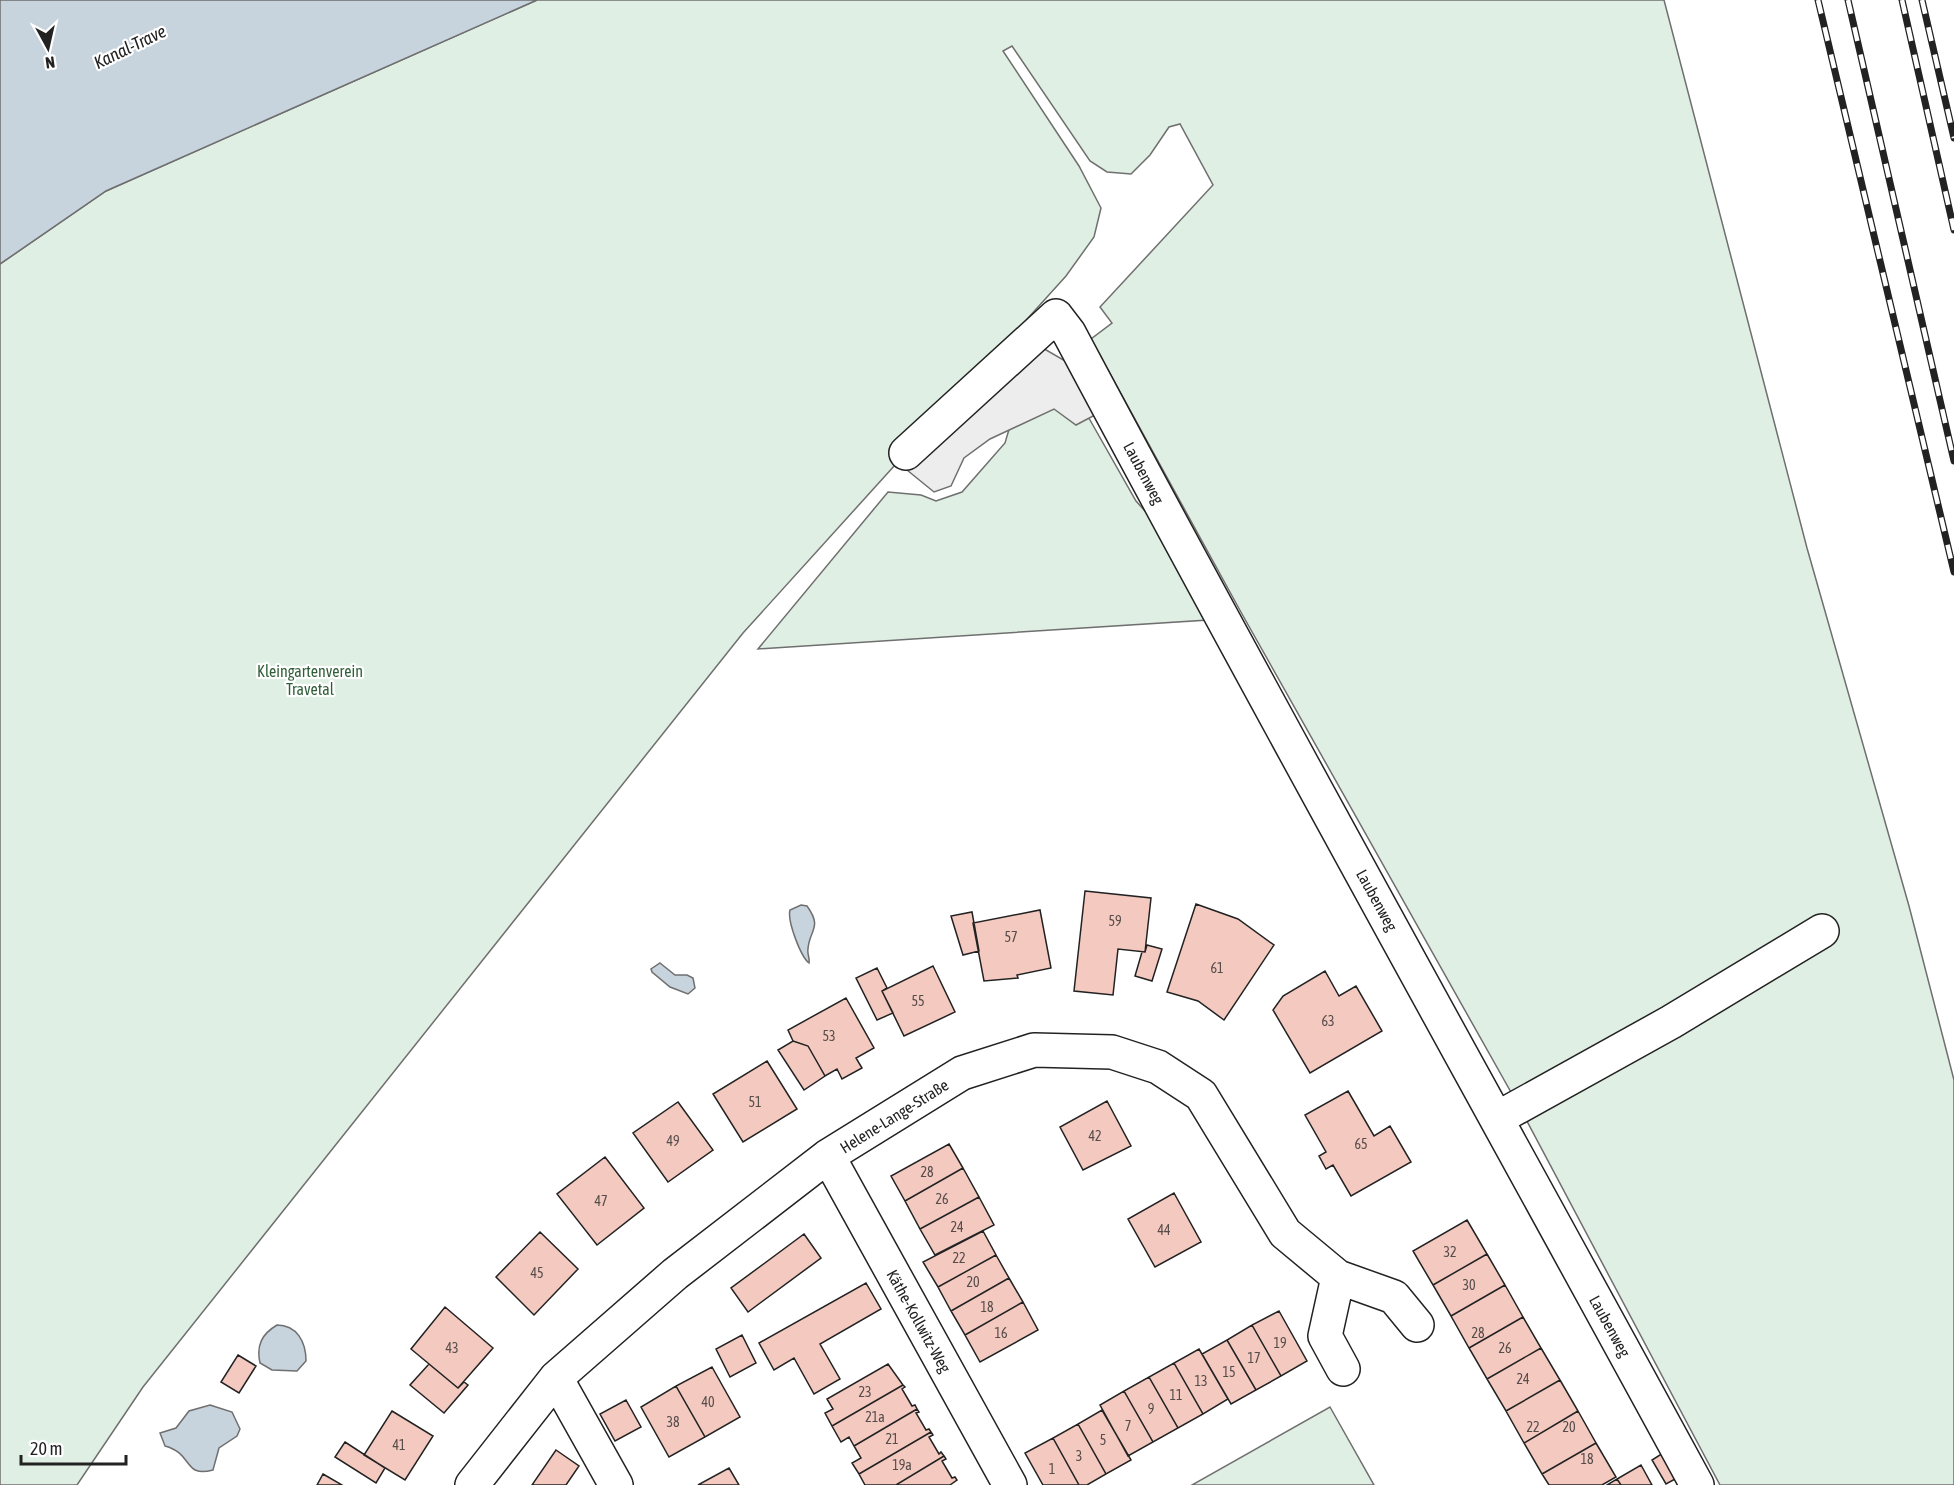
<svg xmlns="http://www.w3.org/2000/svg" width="1954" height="1485" font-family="'Asap Condensed',sans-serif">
  <rect width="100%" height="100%" fill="#fff"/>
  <!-- green -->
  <path fill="#e0efe3" stroke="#6f6f6f" stroke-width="1.5" d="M537 0H1664L1807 548 1909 906 1954 1080V1485H1720L1521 1110 1242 614 1091 339 1112 323 1100 307 1213 185 1180 124 1169 127 1150 155 1131 174 1107 172 1090 161 1012 46 1003 51 1079 166 1101 208 1094 237 1066 276 743 633 143 1387 77 1485H0V264L106 191Z
    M1054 400 1086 413 1136 501 1162 530 1208 620 758 649 888 492 921 495 936 501 962 492 1005 443 1016 406Z
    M1330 1407 1374 1485H1192Z"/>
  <!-- parking -->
  <path fill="#ededed" stroke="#6f6f6f" stroke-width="1.5" d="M1041 347 1067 362 1097 414 1076 425 1054 409 990 439 964 458 951 486 934 492 907 470Z"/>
  <!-- water -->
  <path fill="#c7d3dd" stroke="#6f6f6f" stroke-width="1.5" d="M0 0H537L106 191 0 264Z
    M801 905 807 906C823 928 809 930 808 949 807 954 810 958 809 963 801 957 787 921 790 910Z
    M660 963 675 975H687L693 978 695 988 688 994 670 987 652 972 651 969Z
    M277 1325C297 1325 306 1342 306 1361L297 1371 272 1370 260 1363C256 1345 262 1334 277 1325Z
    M210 1405 232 1412 240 1429 237 1436 219 1448 213 1470C183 1478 194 1454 165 1446L160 1433 176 1428 189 1411Z"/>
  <!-- building -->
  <path fill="#f3c9c0" stroke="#222" stroke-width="1.5" d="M1085 891 1151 898 1145 952 1118 949 1113 995 1074 991Z
    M1196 904 1238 919 1274 945 1224 1020 1198 1001 1167 992Z
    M1040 910 1051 968 1017 975 1018 978 984 981 973 923Z
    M972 912 979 951 963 955 951 916Z
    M1147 945 1162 949 1152 981 1135 976 1142 952H1145Z
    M933 966 955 1012 904 1036 882 991Z
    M877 968 887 988 882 991 893 1013 877 1020 856 978Z
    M1325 971 1339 996 1356 986 1382 1031 1310 1073 1273 1010 1283 996Z
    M846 998 874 1048 856 1058 862 1068 842 1079 837 1069 825 1076 808 1046 793 1041 788 1030Z
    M793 1041 808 1046 825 1076 804 1090 778 1050Z
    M767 1061 797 1109 743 1142 713 1094Z
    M1348 1091 1374 1136 1390 1126 1411 1162 1351 1196 1333 1165 1326 1169 1319 1156 1326 1152 1305 1115Z
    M1107 1101 1131 1146 1083 1170 1060 1127Z
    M678 1102 713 1150 668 1182 633 1133Z
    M949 1144 963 1168 905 1201 891 1176Z
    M605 1157 644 1208 597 1245 557 1194Z
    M963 1168 979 1197 920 1229 905 1201Z
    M1174 1193 1201 1242 1155 1267 1128 1219Z
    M979 1197 994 1225 935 1255 920 1229Z
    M1467 1220 1487 1254 1433 1285 1413 1251Z
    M983 1231 996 1255 938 1287 923 1262Z
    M540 1232 578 1269 534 1315 496 1277Z
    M804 1234 821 1258 748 1312 731 1288Z
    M1487 1254 1505 1285 1451 1316 1433 1285Z
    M996 1255 1009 1278 951 1311 938 1287Z
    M1009 1278 1023 1302 965 1335 951 1311Z
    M866 1283 881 1309 820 1344 840 1379 814 1394 794 1358 774 1370 759 1343Z
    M1505 1285 1523 1317 1469 1348 1451 1316Z
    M1023 1302 1038 1330 980 1362 965 1335Z
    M445 1307 493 1348 458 1388 411 1349Z
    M1279 1311 1307 1361 1281 1376 1252 1325Z
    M1523 1317 1541 1348 1487 1379 1469 1348Z
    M1252 1325 1281 1376 1256 1390 1227 1340Z
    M742 1335 756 1363 730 1377 716 1349Z
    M1227 1340 1256 1390 1231 1404 1202 1354Z
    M1541 1348 1560 1380 1506 1411 1487 1379Z
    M1199 1349 1228 1399 1203 1414 1174 1363Z
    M238 1355 256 1366 239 1393 221 1382Z
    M1174 1363 1203 1414 1178 1428 1149 1377Z
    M429 1364 458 1388 464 1382 468 1385 444 1413 410 1385Z
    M888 1364 903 1385 832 1426 825 1413 833 1409 827 1399Z
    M712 1367 740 1417 705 1437 676 1386Z
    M1149 1377 1178 1428 1153 1442 1124 1391Z
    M1560 1380 1578 1411 1524 1443 1506 1411Z
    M903 1385 905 1387 902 1389 912 1406 915 1405 917 1409 854 1446 849 1437 841 1442 832 1426Z
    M676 1386 705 1437 669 1457 641 1407Z
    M1124 1391 1153 1442 1128 1456 1100 1405Z
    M626 1400 641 1427 615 1441 600 1414Z
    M917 1409 919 1412 916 1413 926 1430 929 1429 931 1432 859 1474 852 1463 861 1458 854 1446Z
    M1102 1410 1131 1460 1106 1474 1078 1424Z
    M392 1411 433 1436 405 1480 364 1455Z
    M1578 1411 1596 1443 1542 1474 1524 1443Z
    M1078 1424 1106 1474 1087 1485H1079L1053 1438Z
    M931 1432 933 1435 929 1437 939 1454 941 1452 944 1456 896 1485H865L859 1474Z
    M1053 1438 1079 1485H1043L1025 1453Z
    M345 1442 385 1468 376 1483 335 1457Z
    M1596 1443 1616 1477 1602 1485H1549L1542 1474Z
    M556 1450 579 1466 566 1485H532Z
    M1663 1453 1677 1478 1666 1484 1652 1460Z
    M944 1456 946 1459 942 1461 952 1478 955 1477 957 1480 950 1485H896Z
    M1641 1465 1652 1485H1621L1617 1479Z
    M729 1468 739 1485H698Z
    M323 1474 342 1485H317Z
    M1617 1479 1621 1485H1607Z"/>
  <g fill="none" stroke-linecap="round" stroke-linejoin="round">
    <!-- minor casing -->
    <g stroke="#222" stroke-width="36">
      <path id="minor" d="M906 453 1056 316 1069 333C1274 719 1488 1101 1697 1485
        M1498 1118 1671 1022 1822 931
        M828 1156 1010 1485
        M1338 1277 1325 1336 1343 1369
        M556 1378 616 1485
        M472 1485 556 1378 675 1274 828 1156 962 1073 1034 1050 1112 1052 1158 1067 1201 1095 1285 1233 1338 1277 1394 1297 1417 1325"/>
    </g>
    <!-- minor -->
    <use href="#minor" stroke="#fff" stroke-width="33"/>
    <!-- rail casing -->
    <g stroke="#222" stroke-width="7">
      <path id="rail" d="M1818 0 1954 572
        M1848 0 1954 461
        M1902 0 1954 230
        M1922 0 1954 138"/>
    </g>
    <!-- rail -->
    <use href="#rail" stroke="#fff" stroke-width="4.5" stroke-dasharray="14" stroke-linecap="butt"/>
  </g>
  <g text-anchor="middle" stroke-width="4.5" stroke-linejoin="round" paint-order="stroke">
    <!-- number labels -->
    <g font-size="14" fill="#564c4a">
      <text x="1115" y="926">59</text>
      <text x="1011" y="942">57</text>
      <text x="1217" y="973">61</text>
      <text x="918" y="1006">55</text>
      <text x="1328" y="1026">63</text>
      <text x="829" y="1041">53</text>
      <text x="755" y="1107">51</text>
      <text x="1095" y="1141">42</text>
      <text x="673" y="1146">49</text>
      <text x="1361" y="1149">65</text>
      <text x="927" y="1177">28</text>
      <text x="942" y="1204">26</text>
      <text x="601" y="1206">47</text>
      <text x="957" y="1232">24</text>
      <text x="1164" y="1235">44</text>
      <text x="1450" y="1257">32</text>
      <text x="959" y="1263">22</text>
      <text x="537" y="1278">45</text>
      <text x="973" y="1287">20</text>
      <text x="1469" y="1290">30</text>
      <text x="987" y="1312">18</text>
      <text x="1001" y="1338">16</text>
      <text x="1478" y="1338">28</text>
      <text x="1280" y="1348">19</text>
      <text x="452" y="1353">43</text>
      <text x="1505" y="1353">26</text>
      <text x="1254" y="1363">17</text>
      <text x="1229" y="1377">15</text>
      <text x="1523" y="1384">24</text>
      <text x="1201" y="1386">13</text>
      <text x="865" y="1397">23</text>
      <text x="1176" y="1400">11</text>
      <text x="708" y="1407">40</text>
      <text x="1151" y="1414">9</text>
      <text x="875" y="1422">21a</text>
      <text x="673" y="1427">38</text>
      <text x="1128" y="1431">7</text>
      <text x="1533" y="1432">22</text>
      <text x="1569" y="1432">20</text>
      <text x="892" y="1444">21</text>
      <text x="1103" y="1445">5</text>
      <text x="399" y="1450">41</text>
      <text x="1079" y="1461">3</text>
      <text x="1587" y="1464">18</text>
      <text x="902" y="1470">19a</text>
      <text x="1052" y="1474">1</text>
    </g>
    <!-- street labels -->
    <g font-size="16" fill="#222" stroke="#fff">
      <text transform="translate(1144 473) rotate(62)" y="6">Laubenweg</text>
      <text transform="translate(1377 900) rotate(61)" y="6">Laubenweg</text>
      <text transform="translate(894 1116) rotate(-32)" y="6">Helene-Lange-Straße</text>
      <text transform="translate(919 1321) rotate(61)" y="6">Käthe-Kollwitz-Weg</text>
      <text transform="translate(1610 1326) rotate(61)" y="6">Laubenweg</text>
    </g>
    <!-- park labels -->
    <g font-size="16" fill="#2f5e38" stroke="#fff">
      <text x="310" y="677">Kleingartenverein<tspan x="310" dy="18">Travetal</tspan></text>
    </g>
    <!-- water labels -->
    <g font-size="18" font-style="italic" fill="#222" stroke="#fff">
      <text transform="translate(130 47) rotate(-26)" y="6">Kanal-Trave</text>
    </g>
  </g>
  <!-- north arrow -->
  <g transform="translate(48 48) rotate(172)" stroke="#ffffff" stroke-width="4.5" paint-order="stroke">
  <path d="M0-4.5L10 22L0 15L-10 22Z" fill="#222222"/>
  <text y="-9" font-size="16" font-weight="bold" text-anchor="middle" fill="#222222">N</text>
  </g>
  <!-- scale -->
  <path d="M21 1455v9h105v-9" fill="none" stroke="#222222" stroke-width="3"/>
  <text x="30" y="1455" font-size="18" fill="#222222" stroke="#ffffff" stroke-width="4.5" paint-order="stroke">20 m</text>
</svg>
